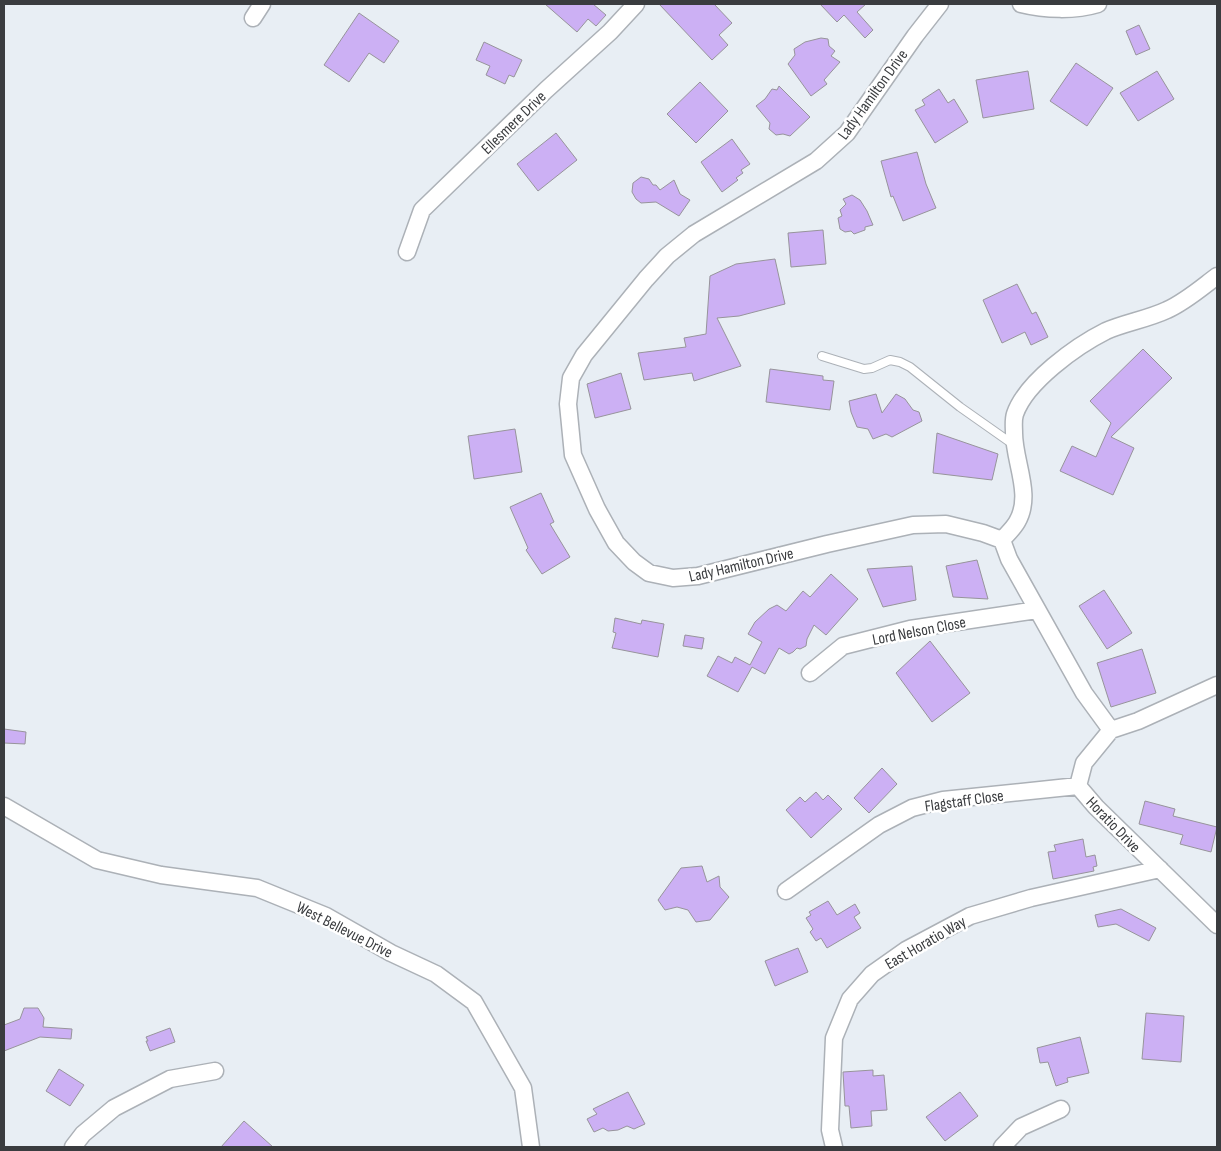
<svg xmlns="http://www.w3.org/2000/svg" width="1221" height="1151" font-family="'Sofia Sans Condensed',sans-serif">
  <rect width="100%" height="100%" fill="#e8eef4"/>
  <!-- building -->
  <path fill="#ccb0f4" stroke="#97949b" d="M545 4H593L606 15 596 26 588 19 577 32Z
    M659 4H714L732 23 719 35 728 45 712 60Z
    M820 4H866L857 12 873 30 865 38 844 15 837 22Z
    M359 13 399 41 384 63 369 53 349 82 324 65Z
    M1139 25 1150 49 1136 55 1126 31Z
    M821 38 828 39 829 46 835 51 831 56 840 62 824 80 827 84 811 96 788 64 795 55 794 49 805 42Z
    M484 42 522 60 514 77 509 75 505 84 486 75 490 66 476 60Z
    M1076 63 1113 88 1087 126 1050 101Z
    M1028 71 1034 109 983 118 976 80Z
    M1157 71 1174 99 1138 121 1120 93Z
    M700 82 728 111 696 143 667 114Z
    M779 86 810 117 790 136 783 134 776 135 769 129 770 123 756 106 765 99 772 89 777 90Z
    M939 89 948 103 954 99 968 122 935 143 915 110 925 105 922 100Z
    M556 133 577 160 538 191 517 164Z
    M732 139 750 164 741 170 743 173 736 178 738 180 722 192 701 162Z
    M917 152 926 184 936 208 903 221 893 196 891 197 881 161Z
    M641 177 649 179 653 185H656L660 190 674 180 680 194 690 200 679 216 656 202 641 203 636 199 632 192 633 183Z
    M852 195 860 200 867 211 873 225 865 227V230L854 234 851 231 845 232 840 229 838 218 842 216 840 210 846 204 843 199Z
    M823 230 826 264 791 267 788 233Z
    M775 259 785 304 739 316 717 318 741 366 694 381 692 373 644 380 638 353 686 347 684 338 706 334 710 276 736 264Z
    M1017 284 1032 314 1036 312 1048 337 1031 345 1025 332 1002 343 983 300Z
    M1143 349 1172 378 1111 437 1134 448 1113 495 1060 471 1072 446 1096 457 1111 423 1090 401Z
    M770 369 823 376V380L834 381 830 410 766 402Z
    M621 373 631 409 595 418 587 384Z
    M876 394 882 413 896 394 905 399 913 410 919 412 922 421 892 437 886 434 873 439 868 429 857 427 851 412 849 401Z
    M515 429 522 472 474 479 468 436Z
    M937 433 998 454 992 480 933 473Z
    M541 493 554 522 550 524 570 557 542 574 526 550 528 548 510 507Z
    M977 560 988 599 953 597 946 566Z
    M912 566 916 600 883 607 867 569Z
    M831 574 858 599 826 635 814 625 807 639 806 646 800 649 797 648 793 652 789 654 779 648 765 674 752 667 738 692 707 676 718 656 732 663 735 657 750 665 762 642 748 634 755 622 769 609 777 605 786 611 803 591 810 597Z
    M1104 590 1132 633 1107 649 1079 606Z
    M615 618 641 624 642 620 664 624 658 657 612 648 616 633 613 632Z
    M685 635 704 638 702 649 683 646Z
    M930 641 970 693 932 722 896 673Z
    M1142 649 1156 693 1111 707 1097 663Z
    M4 729 26 732 25 744 4 743Z
    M882 768 897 784 869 813 854 798Z
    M816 792 823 800 828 795 842 809 811 838 786 810 800 797 805 802Z
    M1145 801 1175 809 1173 816 1217 827 1211 852 1180 844 1183 835 1139 824Z
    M1083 839 1086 857 1095 855 1097 866 1093 867 1094 871 1053 879 1048 852 1056 851 1054 845Z
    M702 866 707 882 719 876 720 887 729 897 710 920 696 922 688 910 677 907 665 910 658 900 681 868Z
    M828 901 837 915 855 904 860 913 854 917 861 928 827 948 821 938 816 941 810 932 813 929 806 918 811 915 809 912Z
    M1121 909 1156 928 1149 941 1116 924 1098 927 1095 915Z
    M798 948 808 972 775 986 765 961Z
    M24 1008H38L44 1018 43 1027 72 1029 71 1039 40 1037 4 1051V1025L20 1019Z
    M1146 1013 1184 1016 1181 1062 1142 1059Z
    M170 1028 175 1042 150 1051 146 1041H148L146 1037Z
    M1080 1037 1089 1073 1067 1078 1068 1082 1056 1086 1048 1062 1040 1063 1037 1048Z
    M59 1069 84 1085 70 1106 46 1091Z
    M873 1070V1076L884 1075 887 1110 871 1111 872 1126 851 1128 849 1106H845L843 1072Z
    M628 1092 645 1124 634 1129 627 1126 618 1130 608 1131 603 1128 594 1132 587 1119 597 1114 593 1109Z
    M960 1092 978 1116 945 1141 926 1117Z
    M244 1121 273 1147H221Z"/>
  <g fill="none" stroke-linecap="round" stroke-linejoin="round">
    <!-- service casing -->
    <g stroke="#acb1b7" stroke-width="10">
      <path id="service" d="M822 356 864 369 872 368 890 360 900 362 910 367 960 407 1014 445"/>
    </g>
    <!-- minor casing -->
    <g stroke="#acb1b7" stroke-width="19">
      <path id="minor" d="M940 4 915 36 847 133 816 161 694 234 667 256 646 279 584 355 571 378 568 404 573 455 597 509 616 543 634 562 649 573 673 578 698 576 827 544 913 525 946 524 983 533 1002 540 1009 559 1084 693 1111 730
        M1021 4C1045 10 1075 11 1098 4
        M253 18 262 4
        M407 252 422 210 546 90 610 32 636 4
        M1002 540C1007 534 1013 529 1017 522 1033 495 1014 462 1014 433 1014 427 1013 420 1015 414 1026 382 1076 346 1106 331 1124 323 1148 319 1167 310 1185 302 1201 288 1217 276
        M810 673 843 646 910 629 1037 610
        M1217 685 1138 721 1111 730 1084 763 1078 786 1096 807 1217 925
        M4 806 97 860 161 875 257 888 326 916 391 953 436 974 474 1002 523 1088 531 1147
        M786 891 879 825 912 808 943 800 1078 786
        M73 1147 83 1134 114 1108 170 1079 215 1071
        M834 1147 830 1130 834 1038 850 999 872 974 906 950 970 916 1031 898 1160 869
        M1002 1147 1021 1127 1061 1109"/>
    </g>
    <!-- service -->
    <use href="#service" stroke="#fff" stroke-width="8"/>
    <!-- minor -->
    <use href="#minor" stroke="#fff" stroke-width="16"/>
  </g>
  <g text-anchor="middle" stroke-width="5" stroke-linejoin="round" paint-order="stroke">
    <!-- street labels -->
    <g font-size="16" fill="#3a3c3f" stroke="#fff">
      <text transform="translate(872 94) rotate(-54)" y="6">Lady Hamilton Drive</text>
      <text transform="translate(513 122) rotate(-44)" y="6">Ellesmere Drive</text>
      <text transform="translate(741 564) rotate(-13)" y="6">Lady Hamilton Drive</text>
      <text transform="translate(919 630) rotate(-11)" y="6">Lord Nelson Close</text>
      <text transform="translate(964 800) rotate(-8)" y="6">Flagstaff Close</text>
      <text transform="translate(1114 824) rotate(46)" y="6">Horatio Drive</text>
      <text transform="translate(345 929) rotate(27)" y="6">West Bellevue Drive</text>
      <text transform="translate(925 942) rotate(-30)" y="6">East Horatio Way</text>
    </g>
  </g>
  <!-- border -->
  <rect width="1221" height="1151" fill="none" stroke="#3a3c3f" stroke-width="10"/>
</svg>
